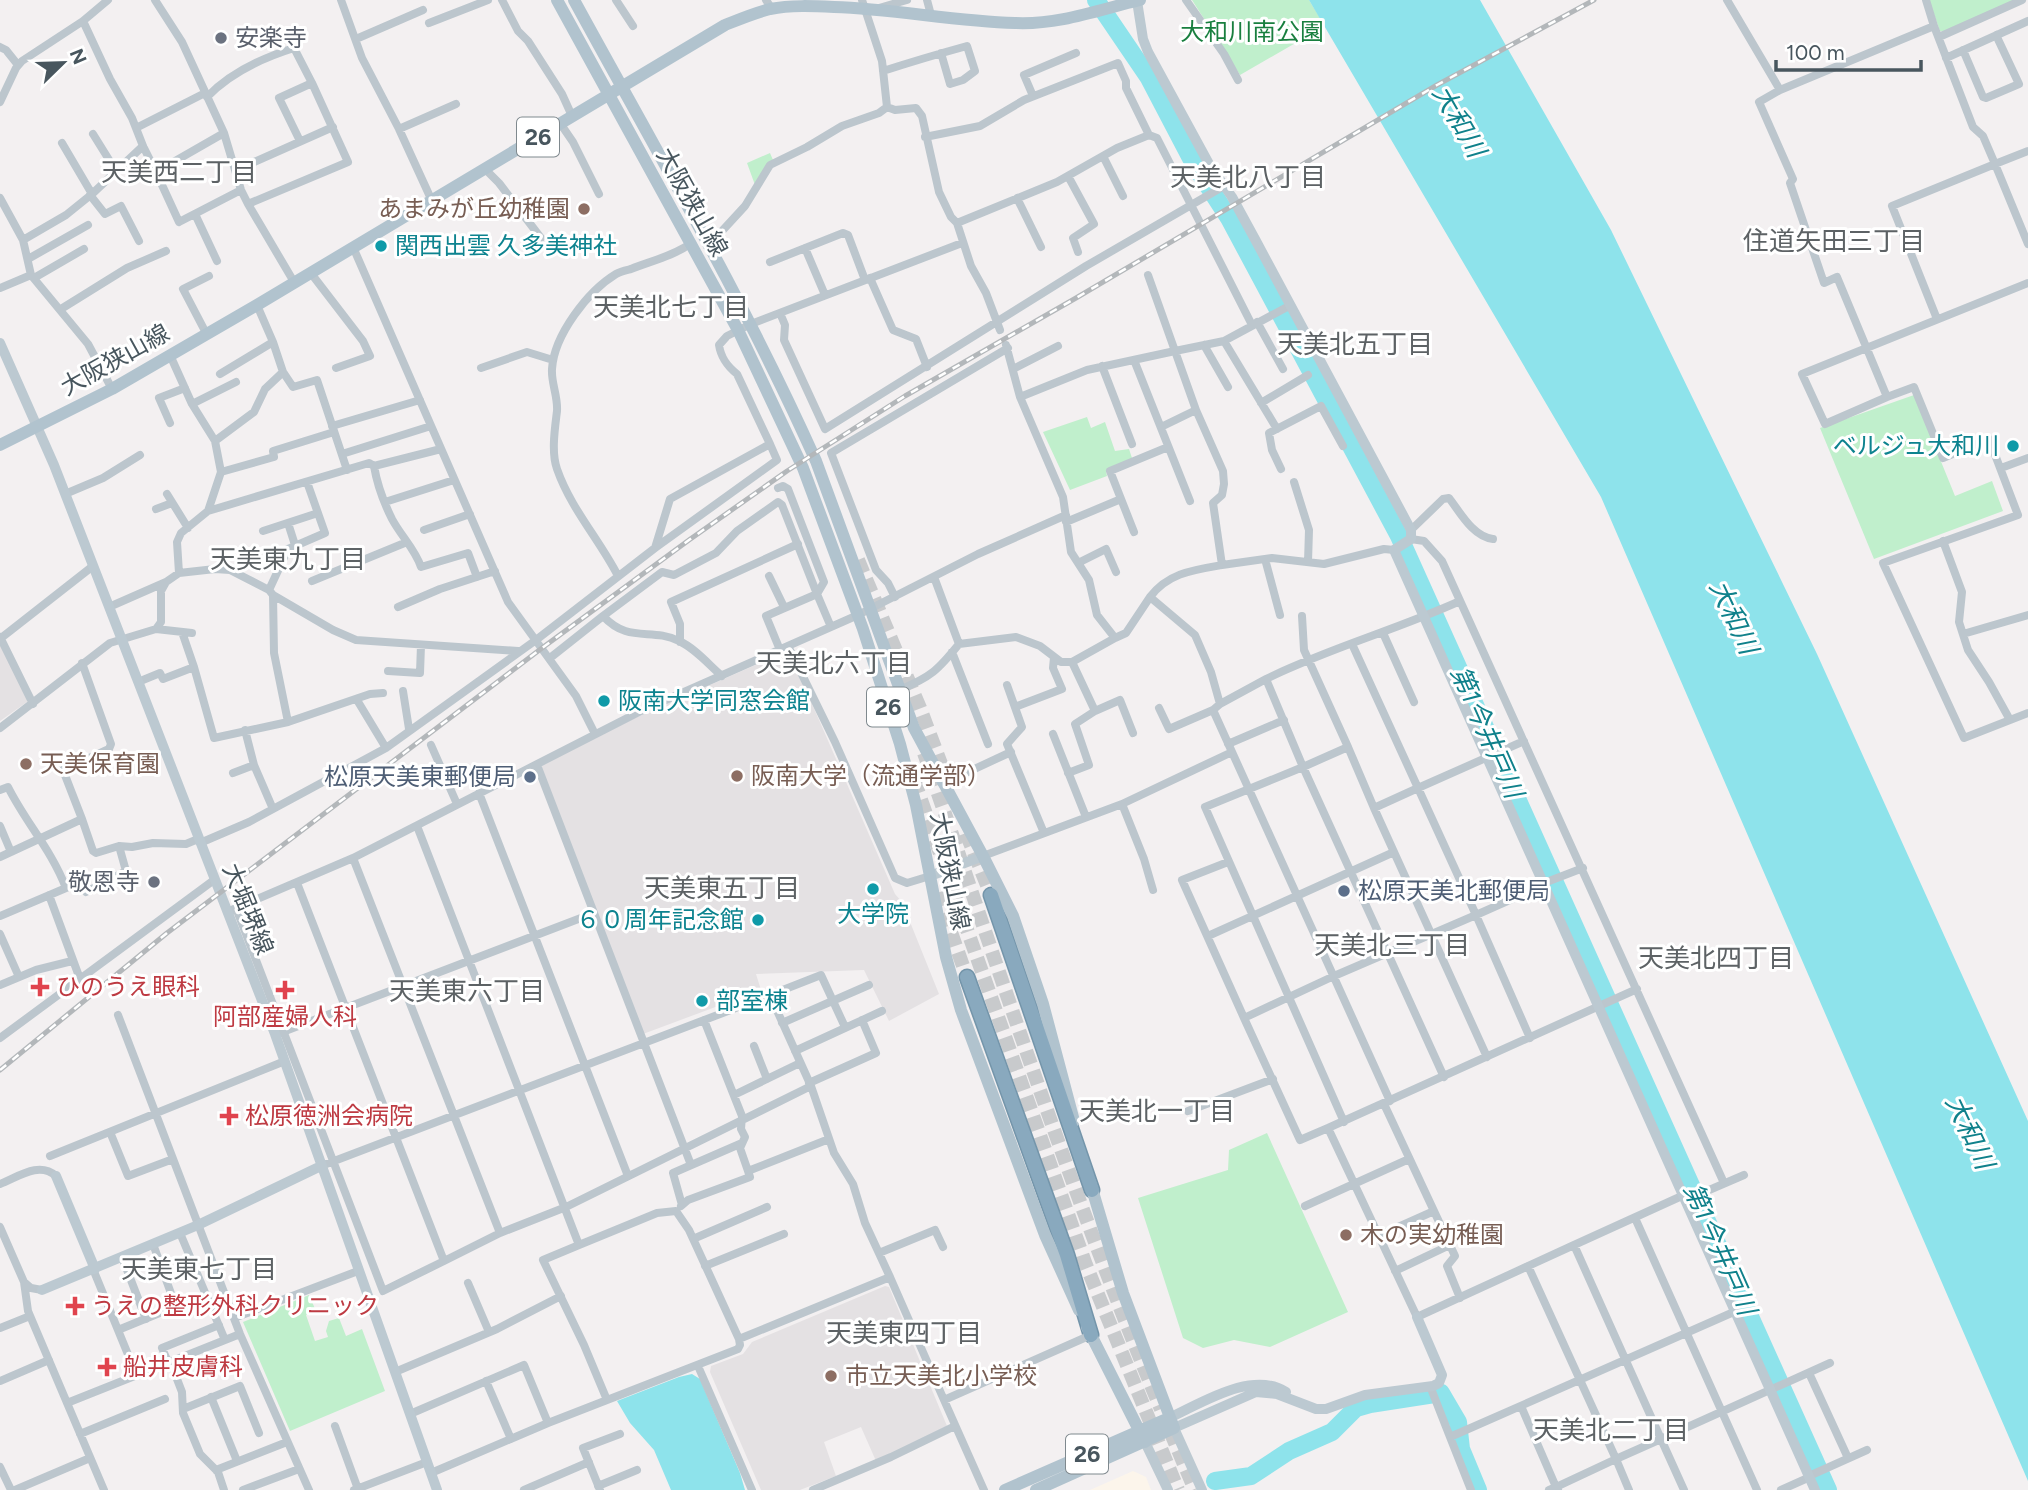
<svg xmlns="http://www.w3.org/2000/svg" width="2028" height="1490" font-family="Figtree,'Noto Sans JP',sans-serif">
  <rect width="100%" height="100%" fill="#f3f0f1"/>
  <!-- commercial -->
  <path fill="#fcf5eb" d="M1133 1471 1146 1477 1151 1490H1090Z"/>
  <!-- education -->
  <path fill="#e4e1e3" d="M0 641 28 698 27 702 0 721Z
    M785 652 788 653 802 681 895 894 902 902 939 994 889 1021 864 970 756 974 761 990 643 1034 541 770 542 765 633 719Z
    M885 1286 889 1287 947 1426 876 1461 861 1427 824 1442 836 1476 800 1490H761L710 1372 711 1366 743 1354 752 1342Z"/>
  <!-- green -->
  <path fill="#c0efcc" d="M1192 0H1309L1325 26 1240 75Z
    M1929 0H2015L1944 32 1940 31Z
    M770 153 773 160 755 185 747 163Z
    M1914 395 1955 496 1992 481 2003 511 1874 559 1820 428Z
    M1087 417 1091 428 1105 422 1115 451 1129 449 1133 461 1106 471 1107 476 1070 490 1043 432Z
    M1267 1133 1348 1312 1270 1347 1234 1340 1203 1348 1183 1338 1138 1198 1228 1170 1229 1150Z
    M309 1295 316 1311 306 1315 315 1341 328 1337 326 1331 329 1321 339 1318 346 1336 362 1329 385 1391 290 1431 243 1322Z"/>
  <!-- water -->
  <path fill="#8ee3eb" d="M1309 0H1480L1611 230 1817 654 2028 1121V1481L1601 497Z
    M692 1374 700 1379 740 1473 745 1490H671L654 1450 630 1423 617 1401 679 1377Z"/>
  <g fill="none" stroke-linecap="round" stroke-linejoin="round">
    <!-- river -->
    <path stroke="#8ee3eb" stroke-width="18" d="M1096 0 1149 78 1194 164 1229 218 1399 536 1828 1490
      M1215 1481 1251 1476 1289 1451 1332 1432 1356 1408 1370 1404 1441 1393 1458 1422 1461 1449 1478 1490"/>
    <!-- highway-tunnel -->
    <path stroke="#c8cacc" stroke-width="14" stroke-dasharray="14 7" stroke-linecap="butt" d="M858 560 920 708 949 785
      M924 753C1000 972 1071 1194 1161 1409
      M914 780 1086 1265 1178 1490
      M966 833 991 895
      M937 893 967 977
      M1170 1431 1195 1490"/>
    <!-- highway casing -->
    <g stroke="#7495aa" stroke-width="17">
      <path id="highway" d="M991 895 1092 1190
        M967 977 1067 1255 1091 1335"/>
    </g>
    <!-- street -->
    <path stroke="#bcc6cd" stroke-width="8" d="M155 0 182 42 224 133 241 190 248 204 294 282
      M341 0 362 58 399 129 432 201
      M502 0 518 31 528 41 562 94 572 116
      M616 0 633 26
      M766 0 772 9
      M862 0 882 61 887 107
      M927 0 931 15
      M1186 0 1224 54 1238 80
      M1727 0 1780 90 1934 26 1973 127 1983 136 1995 164 2028 151
      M1926 0 1934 26
      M879 8 907 0
      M83 21 110 79 132 118 143 146 156 172 224 133
      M429 23 488 0
      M1939 37 2022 0
      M356 39 423 10
      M0 47 6 50 18 65
      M1963 50 1983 97 1986 98 2019 84 1996 35
      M1946 58 2028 21
      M883 71C911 62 938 54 967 46L975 71 963 80 950 84 941 53
      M1780 90 1759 102 1793 179 1790 183 1824 283 1837 277 1887 397 1914 387 1943 458 1989 439 2018 515 1883 563 1964 738 2028 713
      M1033 96 1024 75 1076 53
      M207 97C231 72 262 58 294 48L312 83 279 98 300 141
      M0 102 16 68 22 61 83 21 108 0
      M560 123 573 142 599 194
      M136 128 205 93
      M399 129 456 104
      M93 134 116 171
      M925 137 980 126 1024 100 1118 63 1126 81V88L1149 135 1157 138 1252 325
      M62 143 92 194
      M1103 156 1123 196
      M236 170 333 127
      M486 170 499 183 541 238
      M156 172 179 222 241 190
      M1068 176 1094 224 1073 238 1078 252
      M90 195 105 214 121 206 139 241
      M0 198 23 240
      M1017 198 1041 247
      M248 204 348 162 312 83
      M195 214 217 261
      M957 223 1057 182 1117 148 1149 135
      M705 240 722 231 745 206 770 165 807 147 842 126 879 113 887 107 895 110 916 108 922 116 939 192 951 217 957 223 971 266 986 293 1000 330
      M353 247 508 602 576 696 595 734
      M805 248 825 295
      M28 259 88 225
      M770 262 843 233 848 235 865 280
      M310 272 363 341 370 356 336 368
      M34 278 84 249
      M870 278 893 330 916 339 927 367
      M0 288 31 275
      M257 305 273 342 283 372 293 387 317 380 347 470
      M1289 306 1224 341 1175 351 1196 410 1223 471 1224 484 1222 495 1213 503 1222 565C1193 570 1168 573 1150 597L1195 635 1211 672 1220 704 1266 679 1303 767 1348 747 1374 808 1418 788 1476 915 1544 885
      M61 309 127 268 166 251
      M780 313 785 325 784 340 825 429 1086 266 1224 186
      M1937 319 1892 206 1995 164 2028 244
      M1257 322 1283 369
      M206 333 183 289 209 276
      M1224 341 1277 429
      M1006 345 1020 397 1087 370 1175 351 1148 275
      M1204 345 1228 387
      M170 355 192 404 215 441 221 472 208 511 181 533 177 542 179 573
      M1134 360 1190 501
      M1102 366 1132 444
      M481 368 527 352 553 360
      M1013 369 1058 346
      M220 374 273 342
      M112 389 88 344 31 275 23 240 66 215 92 194 143 146
      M1020 397 1063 497 1071 552 1089 580 1097 615 1115 638 1126 633 1150 597
      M1887 397 1825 424 1802 374 2028 283
      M1261 403 1308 375
      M192 404 236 382
      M170 423 159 398 185 388
      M332 426 420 400
      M1161 427 1196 410
      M215 441 254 412 265 389 283 372
      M342 454 431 426
      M374 466C377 484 384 503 392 519 401 536 415 549 421 567L468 553 477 577
      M2001 468 2028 458
      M1281 469 1272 450 1269 433 1321 406 1343 446
      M221 472 274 457 273 451 334 432
      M1294 482 1309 530 1308 562
      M778 488 783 486 788 489 824 582 817 594 831 627
      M65 494 103 478 140 455
      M167 494 188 528
      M385 502 454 480
      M156 509 172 503
      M208 511 369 463 374 466 441 449
      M1066 522 1121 499
      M288 523 295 545
      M424 530 470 514
      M1411 530 1443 499 1449 498C1460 512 1473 537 1493 539
      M263 531 318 513
      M1134 532 1110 471 1168 447
      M1411 539 1424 541 1442 561 1724 1183
      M1943 541 1962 592 1959 622 1968 650 1989 682 2010 720
      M655 548 777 460 770 444
      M1265 559 1280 615
      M1078 563 1106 549 1116 572
      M1222 565 1272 558 1324 564 1384 549 1394 550
      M618 576C599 539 571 509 557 469 551 452 555 428 557 411 558 396 551 383 552 369 554 335 588 291 616 274 621 271 627 270 631 269 651 261 673 256 690 244
      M769 576 784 607
      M934 577 959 644
      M312 581 407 542
      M269 590 288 549 325 533 307 482
      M273 595 274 653 288 722
      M895 597 888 583 876 570 831 453 1008 348
      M109 607 166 582
      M398 607 440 589 495 571
      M603 616 662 572 674 575 716 553 737 531 778 502 782 505 817 594 766 616 780 650
      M1302 616 1304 650 1348 747
      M156 629 192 633
      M182 632 194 667
      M1383 633 1414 702
      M1963 634 2028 615
      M0 637 33 704
      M1 638 93 566
      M680 642V624L671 602 798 544
      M1352 644 1418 788 1524 741
      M788 646 835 742 895 878 907 883 930 876
      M952 652 988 744
      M550 658 603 616C629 644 651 627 679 641 695 648 709 665 722 676
      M388 671 420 673 421 645
      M1266 679C1329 648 1396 630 1460 601
      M138 682 160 673 163 679 194 667 214 738 288 722 370 694 383 693
      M1007 685 1022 727 1007 744 1044 833
      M899 690C931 677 938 670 959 644L1016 637 1040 646 1061 662H1072L1115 638
      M403 691 409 729
      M357 700 386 748
      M1220 704 1213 710 1390 1101
      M1015 707 1062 689 1053 668 1054 657
      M1159 708 1169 729 1213 710
      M1095 711 1120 700 1133 733
      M0 728 110 643 156 629 161 622V591L166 582 179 573 215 569 230 570 269 590 273 595 333 630 356 640 518 651
      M245 730 254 765 273 809
      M1053 734 1086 817
      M1228 744 1284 720
      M431 745 457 804
      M537 765 691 1165
      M233 773 254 765
      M1068 773 1089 765 1075 724 1095 711 1072 662
      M942 784 1011 752
      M0 790 8 787C26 823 51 849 66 888L0 916
      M479 793 628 1176
      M1122 804 1144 859 1153 890
      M1374 808 1487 1057
      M82 819 93 851 96 853 119 846 132 847 153 843 186 844 198 839
      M0 826 11 852
      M417 826 579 1245 543 1260 584 1345 607 1400
      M200 843 249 822 386 748 536 640 655 548 670 499 770 444 737 374C727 366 721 358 719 345L727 336 751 324 962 243
      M983 856 1122 804 1232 752
      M0 857 82 819 63 770 109 749 111 744 82 663
      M353 858 500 1233
      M1228 862 1182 880 1244 1018
      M297 883 444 1261 500 1233 566 1207 811 1086
      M1544 883 1583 868
      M66 888 81 882 86 892 126 871 119 846
      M49 895 80 979
      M236 908 383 1291 444 1261
      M227 912 353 858 641 711 858 615 978 554 1066 515
      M0 934 19 977
      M1208 936 1394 852
      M0 985 36 970 72 961
      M770 995 821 975 845 1027
      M118 1015 240 1334 309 1490
      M704 1020 742 1116 741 1129 745 1137 740 1148 748 1171 829 1139
      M782 1023 869 985
      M280 1033 594 913
      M0 1038 214 880
      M754 1046 767 1079
      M795 1051 882 1011
      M809 1083 876 1053 862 1020
      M734 1095 800 1063
      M1384 1104 1455 1256 1447 1266 1460 1298
      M1188 1111 1273 1079
      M1344 1122 1205 807 1303 767 1444 1077
      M1328 1128 1300 1140 1244 1018 1334 976 1476 915 1530 1038
      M110 1132 128 1176 173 1159
      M50 1156 285 1061
      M321 1166 770 995 811 1086 834 1153 853 1184 865 1223 890 1277
      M0 1184C18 1177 39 1161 56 1176
      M1686 1200 1744 1175
      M682 1205 673 1173 742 1143
      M681 1206 688 1200 750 1177 748 1171
      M1305 1206 1409 1159
      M1635 1218 1757 1490
      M0 1227 24 1282 31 1288 42 1290
      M180 1233 225 1340
      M1378 1236 1434 1211
      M693 1239 767 1207
      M153 1244 176 1307
      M579 1245 657 1213 676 1211 689 1230 739 1339
      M1574 1245 1684 1195
      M879 1253 935 1230 943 1247
      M122 1257 146 1319
      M705 1266 784 1234
      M1528 1266 1616 1459 1556 1487 1558 1490
      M93 1269 136 1374
      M1395 1271 1450 1245
      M24 1282 28 1311 104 1490
      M468 1283 489 1332
      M234 1318 358 1271
      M0 1328 30 1316
      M118 1330 206 1294
      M170 1361 182 1392 183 1413 200 1454 218 1472 224 1490
      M168 1362 162 1348 219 1325
      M698 1366 752 1490
      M395 1372 497 1329 561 1296
      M1809 1373 1848 1458
      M0 1381 49 1360
      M486 1381 511 1439
      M1430 1386 1450 1437 1736 1311
      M211 1397 237 1461
      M944 1400 984 1490
      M67 1403 240 1334
      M1521 1406 1556 1487 1549 1490
      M183 1409 240 1386 259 1433
      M410 1414 524 1365 548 1423
      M335 1426 358 1489
      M80 1434 165 1399
      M1450 1437 1471 1490
      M0 1467 11 1490
      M216 1470 287 1442
      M431 1473 548 1423 738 1349 740 1345 739 1339 890 1277 944 1400 1091 1335
      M1809 1476 1867 1450
      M598 1486 637 1470
      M15 1490 90 1458
      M243 1490 299 1469
      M354 1490 427 1462
      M524 1490 589 1462
      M600 1490 583 1448 620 1434
      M813 1490 891 1457 955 1426
      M1629 1490 1616 1459 1661 1439 1574 1245 1417 1317 1328 1128 1637 989
      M1684 1490 1661 1439 1830 1363
      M1781 1490 1810 1477"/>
    <!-- secondary -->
    <path stroke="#bcc9d1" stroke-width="10" d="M1137 1 1143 39 1148 52 1209 164 1232 197 1256 241 1411 530V539L1394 550 1815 1490
      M0 343 54 465 275 1034 437 1490
      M930 876 983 856
      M56 1176 95 1269
      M42 1290 198 1225 321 1166
      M1169 1418C1202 1403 1252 1370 1286 1392
      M1145 1442 1168 1490
      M1202 1490 1174 1428 1256 1392 1277 1394 1316 1409H1326L1365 1395 1433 1386 1439 1383 1442 1375 1417 1317"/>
    <!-- primary -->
    <path stroke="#b1c3ce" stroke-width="12" d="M557 0 738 330 803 468 863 629 900 744 916 805 946 957 961 1010 1045 1235 1079 1310
      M574 0C657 152 745 302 816 461L914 728 983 856 1013 916 1043 1004 1074 1121
      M0 445 112 389 257 305 725 25C740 19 754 13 770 9 791 5 813 6 834 7 894 9 954 21 1015 23 1059 25 1098 10 1140 0
      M1087 1327 1145 1442
      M1005 1490 1169 1418
      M1036 1490 1174 1428 1123 1293 1090 1182"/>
    <!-- highway -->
    <use href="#highway" stroke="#89a9be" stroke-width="14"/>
    <!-- rail casing -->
    <g stroke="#b3b7ba" stroke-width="5">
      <path id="rail" d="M0 1070 167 933 542 648 689 540 787 471 905 396 1076 298 1437 85 1594 0"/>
    </g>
    <!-- rail -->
    <use href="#rail" stroke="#fff" stroke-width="2.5" stroke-dasharray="8" stroke-linecap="butt"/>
  </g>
  <!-- markers -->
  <g fill="#6b7280" stroke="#fff" stroke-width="2.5">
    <circle cx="221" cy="38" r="7"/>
    <circle cx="154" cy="882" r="7"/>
  </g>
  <g fill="#8d6e63" stroke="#fff" stroke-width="2.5">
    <circle cx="584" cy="209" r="7"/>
    <circle cx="26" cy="764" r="7"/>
    <circle cx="737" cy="776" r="7"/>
    <circle cx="1346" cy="1235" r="7"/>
    <circle cx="831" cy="1376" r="7"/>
  </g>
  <g fill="#0f9aa8" stroke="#fff" stroke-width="2.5">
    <circle cx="381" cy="246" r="7"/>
    <circle cx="2013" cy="446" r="7"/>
    <circle cx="604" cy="701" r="7"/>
    <circle cx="873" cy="889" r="7"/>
    <circle cx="758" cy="920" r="7"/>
    <circle cx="702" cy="1001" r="7"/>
  </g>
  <g fill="#5c6f8a" stroke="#fff" stroke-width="2.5">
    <circle cx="530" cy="777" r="7"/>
    <circle cx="1344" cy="891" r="7"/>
  </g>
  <g fill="#e0444e" stroke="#fff" stroke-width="2.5">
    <path d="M36.5 976.5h7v7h7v7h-7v7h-7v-7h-7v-7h7z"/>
    <path d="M281.5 979.5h7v7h7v7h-7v7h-7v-7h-7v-7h7z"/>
    <path d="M225.5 1105.5h7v7h7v7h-7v7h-7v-7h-7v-7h7z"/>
    <path d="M71.5 1295.5h7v7h7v7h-7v7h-7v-7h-7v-7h7z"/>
    <path d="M103.5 1356.5h7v7h7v7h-7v7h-7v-7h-7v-7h7z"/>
  </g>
  <g text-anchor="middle" stroke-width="6" stroke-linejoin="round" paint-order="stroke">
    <!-- shield labels -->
    <g fill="#fff" stroke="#7f898e" stroke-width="2">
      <rect x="517" y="117.5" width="42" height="39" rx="5"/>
      <rect x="867" y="687.5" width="42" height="39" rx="5"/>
      <rect x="1066" y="1434.5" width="42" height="39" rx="5"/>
    </g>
    <g font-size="23" font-weight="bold" fill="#48565e">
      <text x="538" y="145">26</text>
      <text x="888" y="715">26</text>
      <text x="1087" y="1462">26</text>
    </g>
    <!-- park labels -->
    <g font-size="24" fill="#197f3f" stroke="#fff">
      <text x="1252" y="40">大和川南公園</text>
    </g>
    <!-- worship labels -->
    <g font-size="24" fill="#5b616d" stroke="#fff" text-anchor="start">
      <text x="235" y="46">安楽寺</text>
      <text x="140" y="890" text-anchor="end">敬恩寺</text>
    </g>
    <!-- street labels -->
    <g font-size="24" fill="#48565e" stroke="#fff">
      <text transform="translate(692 202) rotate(61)" y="8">大阪狭山線</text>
      <text transform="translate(115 360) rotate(-29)" y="8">大阪狭山線</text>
      <text transform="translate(950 871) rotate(79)" y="8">大阪狭山線</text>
      <text transform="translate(248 909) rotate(68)" y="8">大堀堺線</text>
    </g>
    <!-- education labels -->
    <g font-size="24" fill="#785e54" stroke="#fff" text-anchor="start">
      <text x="570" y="217" text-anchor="end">あまみが丘幼稚園</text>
      <text x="40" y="772">天美保育園</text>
      <text x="751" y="784">阪南大学（流通学部）</text>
      <text x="1360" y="1243">木の実幼稚園</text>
      <text x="845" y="1384">市立天美北小学校</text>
    </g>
    <!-- culture labels -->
    <g font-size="24" fill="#0d838f" stroke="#fff" text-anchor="start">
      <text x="395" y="254">関西出雲 久多美神社</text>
      <text x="1999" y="454" text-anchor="end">ベルジュ大和川</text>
      <text x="618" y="709">阪南大学同窓会館</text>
      <text x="873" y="922" text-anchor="middle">大学院</text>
      <text x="744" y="928" text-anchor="end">６０周年記念館</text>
      <text x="716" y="1009">部室棟</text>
    </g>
    <!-- service labels -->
    <g font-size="24" fill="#4e5e75" stroke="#fff" text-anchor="end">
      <text x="516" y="785">松原天美東郵便局</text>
      <text x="1358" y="899" text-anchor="start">松原天美北郵便局</text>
    </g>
    <!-- health labels -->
    <g font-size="24" fill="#be3a42" stroke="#fff" text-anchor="start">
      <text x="56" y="995">ひのうえ眼科</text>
      <text x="285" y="1025" text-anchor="middle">阿部産婦人科</text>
      <text x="245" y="1124">松原徳洲会病院</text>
      <text x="91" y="1314">うえの整形外科クリニック</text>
      <text x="123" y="1375">船井皮膚科</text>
    </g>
    <!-- water labels -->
    <g font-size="26" font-style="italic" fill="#0f818b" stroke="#fff">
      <text transform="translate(1459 121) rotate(60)" y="9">大和川</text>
      <text transform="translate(1734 617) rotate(65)" y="9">大和川</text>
      <text transform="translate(1487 732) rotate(66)" y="9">第1今井戸川</text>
      <text transform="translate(1970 1132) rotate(65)" y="9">大和川</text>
      <text transform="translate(1720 1249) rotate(66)" y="9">第1今井戸川</text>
    </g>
    <!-- neighbourhood labels -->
    <g font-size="26" fill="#5d6265" stroke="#fff">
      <text x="179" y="181">天美西二丁目</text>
      <text x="1248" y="186">天美北八丁目</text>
      <text x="1834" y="250">住道矢田三丁目</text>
      <text x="671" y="316">天美北七丁目</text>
      <text x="1355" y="353">天美北五丁目</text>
      <text x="288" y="568">天美東九丁目</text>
      <text x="834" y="672">天美北六丁目</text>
      <text x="722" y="897">天美東五丁目</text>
      <text x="1392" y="954">天美北三丁目</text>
      <text x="1716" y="967">天美北四丁目</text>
      <text x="467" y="1000">天美東六丁目</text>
      <text x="1157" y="1120">天美北一丁目</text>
      <text x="199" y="1278">天美東七丁目</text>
      <text x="904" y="1342">天美東四丁目</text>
      <text x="1611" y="1439">天美北二丁目</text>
    </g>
  </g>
  <!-- north arrow -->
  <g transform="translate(63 63) rotate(67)" stroke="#ffffff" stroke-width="5" paint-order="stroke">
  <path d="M0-5L12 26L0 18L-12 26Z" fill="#48565e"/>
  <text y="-10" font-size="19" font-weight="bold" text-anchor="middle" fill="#48565e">N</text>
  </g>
  <!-- scale -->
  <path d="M1776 60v10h145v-10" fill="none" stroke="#48565e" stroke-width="3.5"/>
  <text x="1786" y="60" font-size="21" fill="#48565e" stroke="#ffffff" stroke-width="5" paint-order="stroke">100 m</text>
</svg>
